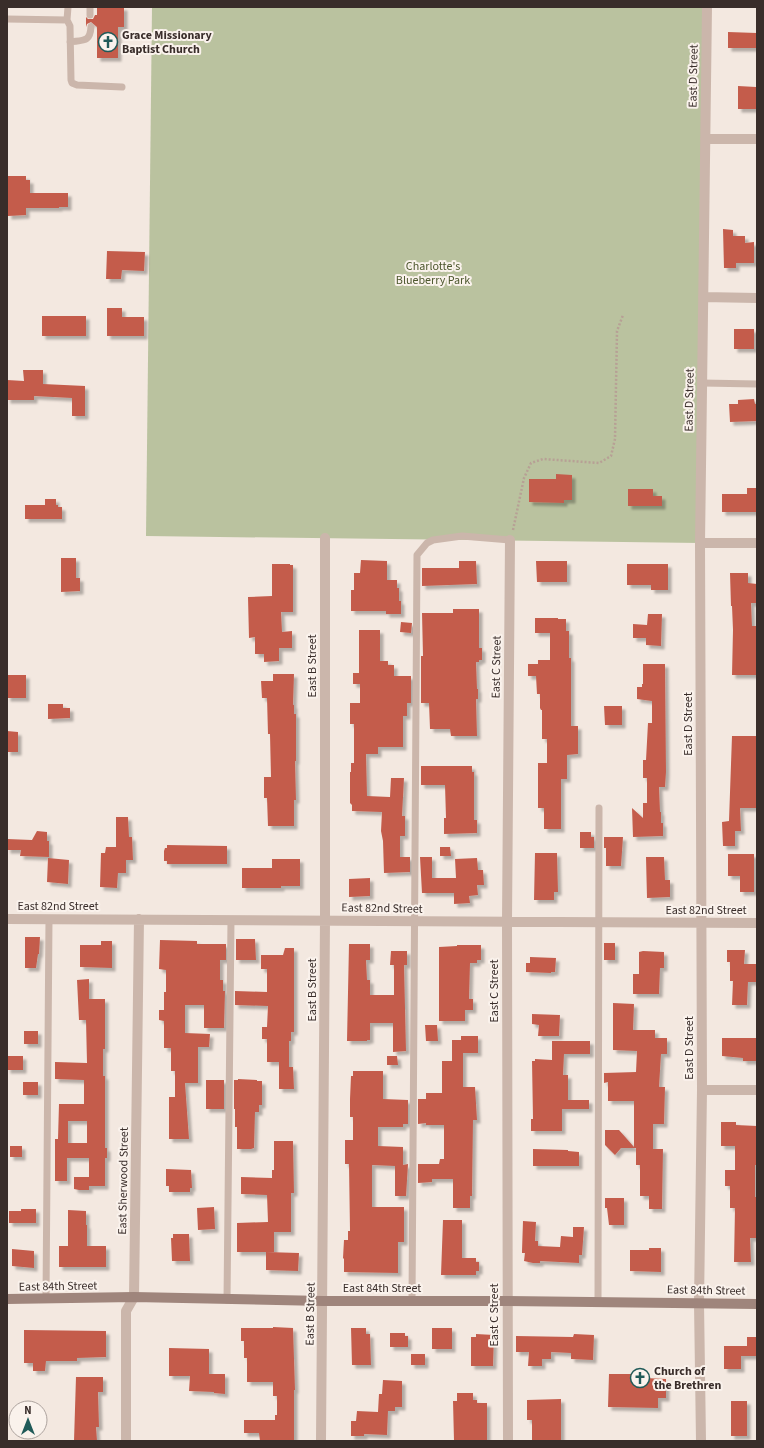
<svg xmlns="http://www.w3.org/2000/svg" width="764" height="1448" font-family="'Source Sans 3',sans-serif">
  <defs>
    <filter id="shadow"><feDropShadow dx="3.5" dy="3.5" stdDeviation="1" flood-color="#0004"/></filter>
  </defs>
  <rect width="100%" height="100%" fill="#f3e8e0"/>
  <!-- green -->
  <path fill="#bac29f" d="M152 7H707L700 543 146 536Z"/>
  <!-- building -->
  <path fill="#c45c4c" fill-rule="evenodd" filter="url(#shadow)" d="M97 7H124V27H118V58H97V27L91 22 87 24 86 27V17L88 19H93L95 15H97Z
    M728 32 757 33V48H728Z
    M738 86 756 87V109H738Z
    M7 176H26V180H30V193H68V207H59V208H26V215L8 216Z
    M723 229 733 230V236H745V243L754 242V263H736V268H724Z
    M107 251 145 252 144 271 122 270 121 279H106Z
    M107 308H122V317H144V336H107Z
    M42 316H86V336H42Z
    M734 329H754V349H734Z
    M23 370H43V384L85 386V416H72V398L34 396V400H7V380L24 381Z
    M754 399 755 404H757V421L730 422 729 404H738V400Z
    M556 474 572 475V500H564V503L529 502V479H556Z
    M747 488H757V512H722V494H747Z
    M628 489H653V496H662V506H628Z
    M45 499H56V505H58V507H62V519H25V505H45Z
    M61 558H76V578H80V591L61 592Z
    M361 560 387 561V580H397V588H399V601H401V614H386V611H351V590H354V573H360Z
    M459 561H476L477 584 422 586V568H459Z
    M536 561H567V582H537Z
    M272 564H290V565H293V612H281L282 632 292 631V648H279V661L264 662V654H255V637L249 638 248 597 272 596Z
    M627 564H668V590H651V585H627Z
    M730 573H748V583L757 584V603H751L752 626H757V675H732L733 630 732 606H731Z
    M453 609H479V648H482V660H479V662H476L477 689H478V699H476L477 736H451L450 729H430L429 703H421V656H423L422 613H453Z
    M648 614H662L661 646 646 645V638H633V624L647 625Z
    M535 618H558V619H566V631H569V658H571V726H578V754L567 755V779H561V829H544V808H538V763H547V739H542V710H541L540 708V694H537L536 676H528V664H538V660H550V633H535Z
    M401 622 412 623 411 633 400 632Z
    M359 630H380V661H388V665H394V676H411V703H407V716H403V747H378V754H366L367 796 390 797 391 778H404L402 816H405V836H400V857H410V872L384 873 383 841 381 831 382 812 352 811V805L350 803V772H351V763H354V724H350V703H360V684H353V673H359Z
    M643 664H665L666 772 665 787H659L660 812H661V823H663V836L633 837 632 808 643 818V803H647V778H643V760H646L648 723H652V701L637 699V687H642V684H643Z
    M273 674H294L293 705H294V714H296V761H295L296 800H294V826H268L267 798H264V777H271L270 734H268L267 698H262L261 681H273Z
    M7 675H26V698H7Z
    M48 704H63V708H70V718L48 719Z
    M604 706H622V725H605Z
    M7 731 18 732V752H7Z
    M732 736H757V808H740L741 831H735V846H723L722 822 729 821Z
    M421 766H472V772H474V820H477V833L444 834V818H446L445 785H421Z
    M116 817H128L129 837H132L133 860H126V873H118L117 888 100 887 101 853H105L106 847H116Z
    M37 831 47 832V841H49V857L20 856 21 850H7V839L32 840Z
    M580 832H591V837H594V848H580Z
    M604 837H623L621 866H606V848H604Z
    M167 845 227 846V864H167V861H164V851L165 848H167Z
    M440 847H450L451 856H440Z
    M535 853H557L558 892H554V900H534Z
    M728 854H754V892H740V876H728Z
    M420 857H432V878H456L455 859 477 858 478 870H483L484 885H477L478 895 469 896 470 903 454 904V893H422Z
    M646 857H664L665 880H670V897L647 898Z
    M48 858 69 860 68 884 47 882Z
    M272 859H300V886H281V888H242V868H272Z
    M370 878V896L349 897V879Z
    M25 937H40L39 954H38L36 968H25Z
    M236 939H255L256 960H236Z
    M160 940 197 941V944H226V960H220V980H223V991H225L224 1028H204V1005H185V1033L210 1034 209 1047H198V1083H185L189 1139H169V1097H175V1071H171V1048H164V1021L159 1020V1010H164V992H166V970L159 969Z
    M101 941H112V968L80 967V945H101Z
    M604 943H615V960H604Z
    M349 944H370V960H366L367 980H370V995H394V965H390L391 951H407V965H404L406 1051 393 1052V1023H370V1040H367V1041H347Z
    M457 945H481V960H477V963H470L469 999H473V1010H465V1021H439V947L457 946Z
    M285 948H294V1032H291V1041H289V1067H293L294 1089H279V1062H267V1039H262V1027H267L268 1006 235 1005V991L267 992V969H261V955H283Z
    M727 950H745L744 964H757V982H748L747 1005H732L733 981H730V962H727Z
    M643 951 664 952V968H660L659 994H633V974H639V952Z
    M530 957 556 958 555 972H551V973L526 972V963H530Z
    M89 979V999H105V1049H103V1076H105V1148H107V1158H105V1186H89V1190H79L74 1189V1177H89V1158H67V1181H55V1139H58L59 1104H84V1080L55 1079V1062L87 1063 86 1020H79L77 980ZM68 1121H87V1143H68Z
    M613 1003 634 1004 633 1030H655V1038H667V1054H661L659 1087H665L664 1124H653V1149H663L662 1209H649V1196H640V1165H636V1148H621L615 1155 605 1145V1130H619L634 1147V1101H608V1082L604 1083V1073L636 1072 637 1051 613 1050Z
    M532 1014 560 1015 559 1036H538L539 1025 532 1024Z
    M425 1025H437L438 1041H426Z
    M24 1031H38V1044H24Z
    M461 1036H478V1053H463V1087H475L477 1120H473L472 1196H470V1208H453V1179H432V1182L418 1183V1164H439L440 1159H444V1125H426V1123L418 1124V1099H426V1093H442V1061H452V1040H461Z
    M722 1038H757V1061H743V1058L722 1056Z
    M552 1041H590V1054H564L563 1075H568V1100H589V1109H562V1131H531V1119H533L532 1061H535V1059L552 1060Z
    M7 1056H23V1070H7Z
    M387 1056H397L398 1065H387Z
    M353 1071H383V1099L408 1100V1124H403V1127H378V1146L403 1147V1165L408 1164 406 1196H395V1166L372 1165V1207H404V1242H398V1273L344 1272V1259L343 1258 344 1240H348V1231H350L349 1164H345V1140H353V1117H350V1099L351 1076H353Z
    M238 1079 257 1080V1081H262V1105H259V1112H255L254 1148 251 1149H237V1127H235V1109H234V1080H238Z
    M206 1080H224V1109H206Z
    M23 1082H38V1095H23Z
    M721 1122H736V1125L757 1126V1165H755V1197H757V1238H750L751 1262H734L735 1208H730V1186H725V1170H735V1146H721Z
    M274 1141H293L294 1193H291V1232H274V1252H237V1223L268 1222 267 1195 241 1194V1177L272 1178V1170H274Z
    M10 1146H22V1157H10Z
    M533 1149 568 1150V1151L579 1152V1166H533Z
    M166 1169 191 1170 192 1188H190V1192H169V1186H166Z
    M605 1198H624V1225H609L607 1208H605Z
    M214 1207 215 1229 198 1230 197 1208Z
    M21 1209H36V1223H9V1211H21Z
    M68 1210 86 1211V1225H87V1246H106V1267H59V1246H68Z
    M443 1220H462V1258H476V1262H479V1271H476V1275H441Z
    M523 1221 536 1222 535 1241H538V1246L560 1247 561 1236 573 1237V1227H584L582 1255H579V1263L540 1261V1263H533L524 1261 525 1253H522V1251Z
    M173 1234H189L190 1261H172L171 1238H173Z
    M649 1248H661V1272L630 1271V1250H649Z
    M12 1249 34 1251V1268L12 1266Z
    M266 1252 299 1253 298 1271 266 1270Z
    M273 1327 293 1328 295 1390H294V1441H260L259 1433H244V1420H275V1415H277V1396H273V1382H247V1358H244V1341H241V1328H273Z
    M351 1328H366V1334H370L371 1365H352Z
    M432 1328H452V1349H432Z
    M24 1330 106 1331V1357L77 1358V1361H46L45 1371H33V1363H24Z
    M390 1333H405V1336H408V1347H390Z
    M476 1334 494 1335 493 1366H471V1337H476Z
    M574 1334 594 1335 593 1360 571 1359V1353L551 1352V1359H542V1366H528L529 1352H516V1336L573 1337Z
    M747 1337H757V1356H741V1369H724V1346H747Z
    M169 1348 209 1349V1374H225V1394L214 1393V1392L189 1391 190 1376H169Z
    M411 1354H425V1365H411Z
    M609 1374H645V1378L666 1379V1398H658V1408L608 1407Z
    M76 1377H103V1392H98L99 1427H96L97 1441H74Z
    M383 1380 402 1381V1407H395V1411H388L387 1435 364 1434V1436H351V1421H356L357 1411 378 1412 379 1394H382Z
    M457 1393H473V1400H477V1403H487V1441H454L453 1401H457Z
    M561 1399V1441H532V1420H527V1400Z
    M731 1401H747V1436H731Z"/>
  <g fill="none" stroke-linecap="round" stroke-linejoin="round">
    <!-- path -->
    <path stroke="#b7a095" stroke-width="2.5" stroke-dasharray="2 2" stroke-linecap="butt" d="M513 530 524 478 531 463 543 459 599 463 611 456 615 439 617 331 623 315"/>
    <!-- lane -->
    <path stroke="#cbb6ab" stroke-width="7" d="M90 7V15
      M7 19 67 20 70 26 71 80 72 83 77 85 122 87
      M67 20 68 7
      M70 42C84 40 90 42 91 27
      M702 383 757 384
      M46 1299 49 919
      M227 1300 231 920
      M412 1301 417 555 427 543 433 540 462 536 510 540
      M598 1302 599 808"/>
    <!-- street -->
    <path stroke="#cbb6ab" stroke-width="10" d="M705 139H757
      M703 297 757 298
      M700 543H757
      M7 919 757 923
      M702 1090H757
      M126 1441V1311L134 1297 139 919
      M321 1441 325 920V538
      M508 1441 507 922 510 540
      M701 1441 699 1303 702 1090 700 543 707 7"/>
    <!-- secondary -->
    <path stroke="#9f857c" stroke-width="10" d="M7 1299 134 1297 323 1301H507L757 1304"/>
  </g>
  <!-- icons -->
  <defs>
    <g id="church-ring" transform="scale(1)"><circle r="9.5" fill="#faf2ec" stroke="#205a58" stroke-width="1.5"/><path d="M-1.2-6h2.4v3.5h3.3v2.4h-3.3V6h-2.4V-.1h-3.3v-2.4h3.3Z" fill="#205a58"/></g>
  </defs>
  <g fill-rule="evenodd">
    <use href="#church-ring" x="108" y="42"/>
    <use href="#church-ring" x="640" y="1378"/>
  </g>
  <g text-anchor="middle" stroke-width="4" stroke-linejoin="round" paint-order="stroke">
    <!-- poi labels -->
    <g font-size="12" font-weight="bold" fill="#392d2a" stroke="#faf2ec" text-anchor="start">
      <text x="122" y="39">Grace Missionary<tspan x="122" dy="14">Baptist Church</tspan></text>
      <text x="654" y="1375">Church of<tspan x="654" dy="14">the Brethren</tspan></text>
    </g>
    <!-- street labels -->
    <g font-size="12" fill="#392d2a" stroke="#faf2ec">
      <text transform="translate(693 76) rotate(-89)" y="4">East D Street</text>
      <text transform="translate(689 400) rotate(-89)" y="4">East D Street</text>
      <text transform="translate(312 666) rotate(-90)" y="4">East B Street</text>
      <text transform="translate(496 667) rotate(-89)" y="4">East C Street</text>
      <text transform="translate(688 724) rotate(-90)" y="4">East D Street</text>
      <text x="58" y="910">East 82nd Street</text>
      <text transform="translate(382 908) rotate(1)" y="4">East 82nd Street</text>
      <text x="706" y="914">East 82nd Street</text>
      <text transform="translate(312 990) rotate(-90)" y="4">East B Street</text>
      <text transform="translate(494 991) rotate(-90)" y="4">East C Street</text>
      <text transform="translate(689 1048) rotate(-90)" y="4">East D Street</text>
      <text transform="translate(123 1181) rotate(-89)" y="4">East Sherwood Street</text>
      <text transform="translate(58 1286) rotate(-1)" y="4">East 84th Street</text>
      <text x="382" y="1292">East 84th Street</text>
      <text transform="translate(706 1290) rotate(1)" y="4">East 84th Street</text>
      <text transform="translate(310 1314) rotate(-89)" y="4">East B Street</text>
      <text transform="translate(494 1315) rotate(-90)" y="4">East C Street</text>
    </g>
    <!-- park labels -->
    <g font-size="12" fill="#4d572e" stroke="#faf2ec">
      <text x="433" y="270">Charlotte's<tspan x="433" dy="14">Blueberry Park</tspan></text>
    </g>
  </g>
  <!-- border -->
  <rect width="764" height="1448" fill="none" stroke="#392d2a" stroke-width="16"/>
  <!-- north arrow -->
  <g transform="translate(28 1420)"><circle r="19" fill="#faf2ec" stroke="#ada39e"/>
  <path d="M0-3L7 15L0 10L-7 15Z" fill="#205a58"/>
  <text y="-6" font-size="11" font-weight="bold" text-anchor="middle" fill="#392d2a">N</text>
  </g>
</svg>
